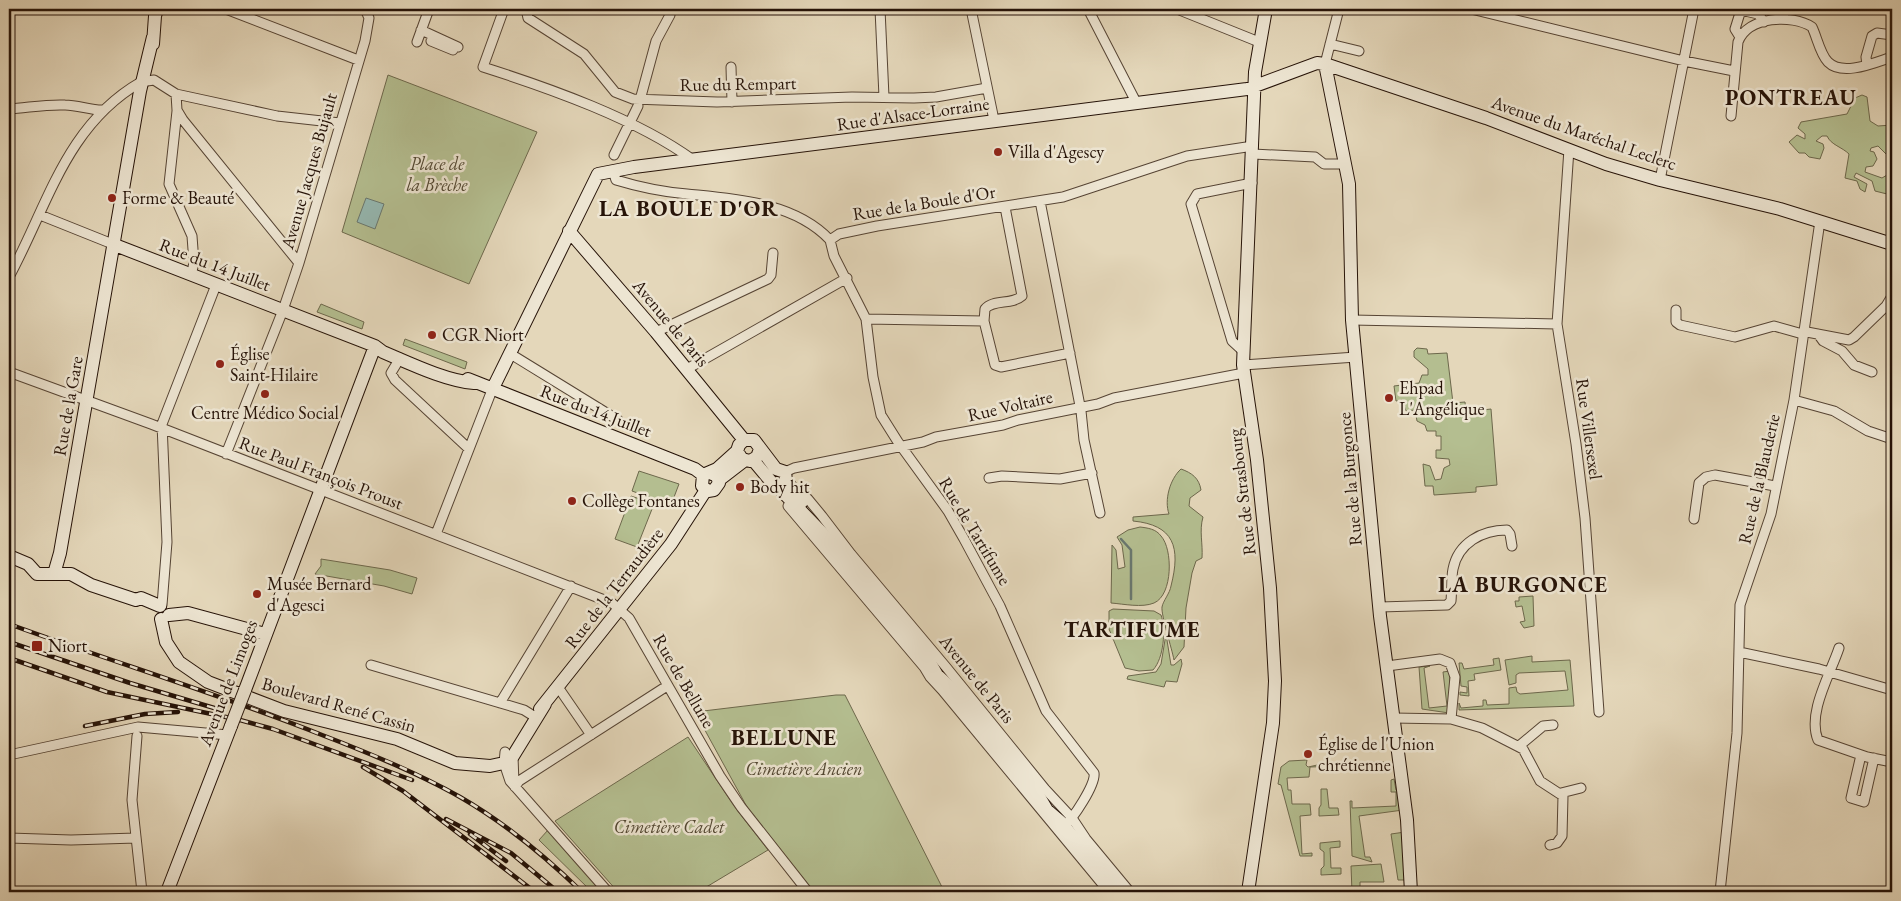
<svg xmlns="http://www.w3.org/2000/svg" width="1901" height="901" font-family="'EB Garamond',serif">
  <rect width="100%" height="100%" fill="#e4d7ba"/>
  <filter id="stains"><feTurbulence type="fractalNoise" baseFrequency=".004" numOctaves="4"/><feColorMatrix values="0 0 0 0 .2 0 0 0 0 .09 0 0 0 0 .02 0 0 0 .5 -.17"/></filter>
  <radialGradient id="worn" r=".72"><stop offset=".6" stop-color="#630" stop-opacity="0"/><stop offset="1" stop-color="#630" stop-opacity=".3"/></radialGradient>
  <!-- green -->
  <path fill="#b4be90" stroke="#6d684c" d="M388 75 537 132 469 284 342 232Z
    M1862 95 1867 97 1870 121 1878 126 1892 125V160L1878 146 1871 148 1870 151 1874 152 1877 159 1873 166 1866 167 1865 172 1882 178 1892 172 1891 195 1875 191 1872 181 1856 173 1854 177 1867 184 1865 192 1860 189 1857 181 1845 178 1849 154C1842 147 1831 145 1827 136H1822L1816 141 1823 144 1824 148 1820 159 1809 157 1805 153H1799L1789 142 1797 135 1805 139V134L1798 128 1801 122 1847 114 1855 98Z
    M321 304 364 322 362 329 317 312Z
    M405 339 467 362 465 369 403 345Z
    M1417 348 1427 349 1428 354 1447 353 1453 403 1465 402 1466 412 1491 409 1497 485 1476 487V492L1434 495 1433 486H1425L1423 464 1430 466 1435 480 1441 479 1444 468 1450 465 1449 459 1436 458V450H1441V436H1436V431H1427L1425 425 1417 421 1415 410 1406 411 1402 400 1396 401 1394 386 1419 383 1422 375H1428V369L1414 357V351Z
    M1181 469C1192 473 1199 478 1201 490L1190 498 1189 506 1203 517C1199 531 1203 543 1202 558L1196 561 1192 573 1186 608 1184 647 1174 660C1172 649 1161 615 1162 607 1163 601 1170 593 1171 586 1181 547 1174 525 1133 521V517L1169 514C1164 500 1170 479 1181 469Z
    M639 471 679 484 671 505 632 491Z
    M631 496 654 504 637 547 615 539Z
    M1140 527C1148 528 1156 529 1161 536 1173 549 1173 595 1154 603 1142 608 1124 604 1111 603L1112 545 1116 550 1118 569 1125 567 1122 545 1117 537 1128 530Z
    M321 559 390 570 417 578 412 594 384 586 315 574 321 566Z
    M1533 596 1534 626 1524 628 1520 622 1525 621 1522 606 1516 607 1515 601H1519V597Z
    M1113 609 1154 611 1161 615C1166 629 1164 658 1153 670L1139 671 1125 668 1109 629V611Z
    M1166 634 1171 665H1174L1181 659 1182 664 1177 682 1166 681 1164 687 1127 679 1128 676 1156 672 1161 664Z
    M1532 656V662L1570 660 1574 706 1459 710V703L1461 708 1483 706V700H1486L1487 705 1509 704V688L1516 687 1517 692 1520 694 1568 690 1565 671 1519 673 1516 675V683L1509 685 1505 660Z
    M1499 658 1501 670 1474 674 1475 680 1468 681 1469 696 1460 695V692L1467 693V687L1461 686 1459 663H1462L1464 669 1494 665 1493 659Z
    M1430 666 1424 668 1429 708 1447 706 1443 672 1450 671 1449 713 1422 709 1419 667Z
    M836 695H845L943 889 928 892H814L747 807 695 712Z
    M688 737 734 806 768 850 698 892H618L555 821Z
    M1307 760 1306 765 1308 767 1322 764 1384 762 1381 771 1374 772 1372 765 1310 767 1309 777 1287 778 1288 790H1291L1292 804H1310L1311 815 1300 816 1302 854 1312 853V856H1300L1281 785 1278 784 1281 767 1289 761Z
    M1394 779 1396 790H1400L1403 810 1359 816 1365 857H1370L1372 862 1352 856 1350 801H1352V808L1396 806V792H1391V780Z
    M1321 789H1327L1329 808H1338L1339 815 1319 816V808L1321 805Z
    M548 830 604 892H592L539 840Z
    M1405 832 1408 880H1398L1391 834Z
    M1340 841V847L1330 848 1331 868H1341V874L1321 875V869L1324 866V852L1320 849V843Z
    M1381 864 1384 882H1360V892H1352L1351 866Z"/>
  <!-- water -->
  <path fill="#95b9b3" stroke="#69776f" d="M366 198 384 204 375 229 357 222Z"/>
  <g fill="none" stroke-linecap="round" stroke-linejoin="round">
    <!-- stream -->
    <path stroke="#69776f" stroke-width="2.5" d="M1121 539 1131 550V599"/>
    <!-- street casing -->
    <g stroke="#564434" stroke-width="11">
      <path id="street" d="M226 9 358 60
        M504 9 483 67C549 88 637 119 693 160
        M526 9 528 18 584 54 615 92 633 99 717 102 852 97 914 98 936 97 987 88
        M880 9 884 97
        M971 9 994 120
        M1088 9 1136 102
        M1177 9 1259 42
        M1471 9 1684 61 1734 71
        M1783 19 1784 9
        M421 30 458 47
        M1740 37 1735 29 1740 13 1745 11 1758 14 1764 22
        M431 41 453 50
        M417 42 429 9
        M1330 44 1359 51
        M1325 64 1339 9
        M1867 65 1866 57 1872 36 1877 33 1892 35
        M731 67 732 102
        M147 81 154 80 176 94 277 116 340 123
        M176 94 177 110 183 120 299 263
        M640 100 656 41 670 15 668 9
        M9 109C27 108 46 104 65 105 78 105 93 111 104 110
        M177 111 169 184 192 236 194 263 191 275
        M1731 116 1738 42C1748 16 1792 14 1812 27 1817 37 1820 54 1828 62 1843 77 1876 62 1892 57
        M1569 149 1557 324 1576 444 1585 518 1599 712
        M1253 154 1315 157 1324 164H1345
        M614 155 638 106
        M613 171 616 180C639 187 663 192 687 194 736 199 794 202 830 240
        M1660 180 1694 9
        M1040 201 1081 411 1084 440 1100 513
        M1005 207 1022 296C1012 305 993 299 985 309L984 321 995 365 1001 367 1070 353
        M40 215 115 245
        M830 240 834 256 866 319 873 377 881 415 898 442 948 511 964 539 1000 606 1046 711 1094 773C1096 784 1073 819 1064 826
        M830 240 839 234 877 226 1063 197 1187 156 1253 146
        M9 277C48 205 66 125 141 82
        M1676 310V322L1680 325 1735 337 1774 326 1799 333 1807 332 1849 340 1854 337 1886 306 1892 296
        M866 319 984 321
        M1352 320 1557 324
        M656 332 768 279 771 275 773 253
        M1818 334 1823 341 1842 351 1854 365 1872 372
        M1244 352 1232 341 1191 204 1197 194 1252 183
        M509 353 618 420
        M400 358 391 373 395 380 468 448
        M1243 365 1356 357
        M687 369 847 278
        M9 372 151 424 612 603 629 618 720 776 741 807 808 892
        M1794 400 1834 411 1868 431 1892 439
        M226 454 283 310 299 263 365 41 369 18 365 9
        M785 472 794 468 923 442 936 437 1003 425 1018 420 1098 404 1114 398 1244 373
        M989 478 1002 476 1060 479 1092 473
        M796 493 808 499 822 516 851 554 946 667 1045 789 1072 818 1086 839 1130 892
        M788 506 924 667 930 677 942 690 1109 892
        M1694 519 1699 483 1706 477 1715 475 1775 486
        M436 534 492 390
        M162 605 167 542 162 424 216 285
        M1380 607 1447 605 1451 601C1452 590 1451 579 1453 569 1458 543 1482 530 1507 530L1510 534 1512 546
        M1839 648C1830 675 1807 713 1818 740L1867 757 1892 762
        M1739 652 1819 669 1892 690
        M371 665 524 710 532 715
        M1387 666 1440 659 1450 663 1455 677 1451 719
        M558 687 591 735
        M500 703 571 586
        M1393 718 1451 719 1482 728 1523 749 1540 781 1563 796 1562 836 1557 843 1550 845
        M137 736 132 800 142 892
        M1519 746 1543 726 1553 725
        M505 752 504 763 510 781 608 892
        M9 755 138 727 228 735
        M1861 755 1851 798 1864 802 1874 758
        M513 756 514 784
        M515 787 519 781 667 686
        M1561 793 1581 788
        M9 838 71 840 136 838
        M1720 892 1737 733 1740 605 1771 514 1794 400 1820 221"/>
    </g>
    <!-- secondary casing -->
    <g stroke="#261308" stroke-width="14">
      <path id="secondary" d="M153 44 155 16 157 9
        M1325 64 1349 184 1352 320 1380 616 1407 820 1411 892
        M569 231 656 332 744 440
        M115 245 375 346 383 352C409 363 446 381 474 383
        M468 379 695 469 703 475
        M492 390 598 174 634 167 1247 89 1317 63 1325 64 1486 118 1606 164 1660 180 1780 209 1892 244
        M760 449 757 457 750 461 742 459 737 451 739 445 744 440H754L776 469
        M753 460 774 485 784 484
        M776 469 785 472 786 480 802 502
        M710 473 717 476 719 483 714 490 708 491 702 486 703 475 717 469 737 451
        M719 480 745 460
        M777 486 827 538 929 661 937 675 949 686 1037 793 1047 810 1061 822 1118 892
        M9 556 28 564 37 574H71L91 585 136 600 141 598 160 606
        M54 574 60 553 140 91 153 37
        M169 615 188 613 265 634
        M161 619 166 642 179 662 208 682 284 711 397 739 455 763 490 766 504 763 513 756 545 704
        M245 690 375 346
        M540 709 671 544 706 490
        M167 892 231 726
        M1248 892 1273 723 1275 681 1270 588 1257 460 1243 365 1255 72 1266 9"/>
    </g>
    <!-- street -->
    <use href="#street" stroke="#ede5d2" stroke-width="9"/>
    <!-- secondary -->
    <use href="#secondary" stroke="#ede5d2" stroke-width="12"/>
    <!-- rail casing -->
    <g stroke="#261308" stroke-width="4.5">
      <path id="rail" d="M9 624C113 662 219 694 322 735 369 753 416 772 460 797 505 823 545 856 582 892
        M9 642 130 683 221 710
        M9 658 107 692 240 720 273 729 412 780
        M85 726 145 714 178 712
        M363 767 403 791 535 892
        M446 819 511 853 558 892
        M470 834 506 861"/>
    </g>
    <!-- rail -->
    <use href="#rail" stroke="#ede5d2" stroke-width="2.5" stroke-dasharray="8" stroke-linecap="butt"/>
    <!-- secondary-bridge casing -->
    <g stroke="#261308" stroke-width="14" stroke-linecap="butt">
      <path id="secondary-bridge" d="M231 726 245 690"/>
    </g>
    <!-- secondary-bridge -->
    <use href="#secondary-bridge" stroke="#ede5d2" stroke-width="12"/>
  </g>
  <!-- markers -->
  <g fill="#8f2418" stroke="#ede5d2" stroke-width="2">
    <circle cx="998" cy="152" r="5"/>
    <circle cx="112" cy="198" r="5"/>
    <circle cx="432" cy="335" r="5"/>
    <circle cx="220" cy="364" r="5"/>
    <circle cx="265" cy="394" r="5"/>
    <circle cx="1389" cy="398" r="5"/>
    <circle cx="740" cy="487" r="5"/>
    <circle cx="572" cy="501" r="5"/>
    <circle cx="257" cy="594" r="5"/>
    <rect x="31" y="640" width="12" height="12" rx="2.5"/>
    <circle cx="1308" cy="754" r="5"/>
  </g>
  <g text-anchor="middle" stroke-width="5" stroke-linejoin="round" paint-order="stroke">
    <!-- street labels -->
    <g font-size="18" fill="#261308" stroke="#ede5d2">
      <text transform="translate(738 84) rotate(-1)" y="6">Rue du Rempart</text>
      <text transform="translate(913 114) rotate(-8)" y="6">Rue d'Alsace-Lorraine</text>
      <text transform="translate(1584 133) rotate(19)" y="6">Avenue du Maréchal Leclerc</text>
      <text transform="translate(309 171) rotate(-74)" y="6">Avenue Jacques Bujault</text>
      <text transform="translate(924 203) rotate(-9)" y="6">Rue de la Boule d'Or</text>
      <text transform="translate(215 265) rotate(21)" y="6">Rue du 14 Juillet</text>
      <text transform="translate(671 323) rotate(50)" y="6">Avenue de Paris</text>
      <text transform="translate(68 406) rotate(-80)" y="6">Rue de la Gare</text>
      <text transform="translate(1010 406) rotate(-13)" y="6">Rue Voltaire</text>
      <text transform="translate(596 411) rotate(21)" y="6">Rue du 14 Juillet</text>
      <text transform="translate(1589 429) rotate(82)" y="6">Rue Villersexel</text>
      <text transform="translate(321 473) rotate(21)" y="6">Rue Paul François Proust</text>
      <text transform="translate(1350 479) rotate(-95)" y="6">Rue de la Burgonce</text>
      <text transform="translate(1759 479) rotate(-77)" y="6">Rue de la Blauderie</text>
      <text transform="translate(1242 492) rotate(-97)" y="6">Rue de Strasbourg</text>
      <text transform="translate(975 531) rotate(59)" y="6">Rue de Tartifume</text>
      <text transform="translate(614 588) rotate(-52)" y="6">Rue de la Terraudière</text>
      <text transform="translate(977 679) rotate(51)" y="6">Avenue de Paris</text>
      <text transform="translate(684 681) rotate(60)" y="6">Rue de Bellune</text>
      <text transform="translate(228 683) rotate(-69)" y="6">Avenue de Limoges</text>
      <text transform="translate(339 705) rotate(16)" y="6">Boulevard René Cassin</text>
    </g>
    <!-- poi labels -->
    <g font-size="18" fill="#261308" stroke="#ede5d2" text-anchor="start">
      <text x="1008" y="158">Villa d'Agescy</text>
      <text x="122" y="204">Forme &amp; Beauté</text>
      <text x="442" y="341">CGR Niort</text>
      <text x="230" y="360">Église<tspan x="230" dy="21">Saint-Hilaire</tspan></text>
      <text x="1399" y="394">Ehpad<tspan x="1399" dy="21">L'Angélique</tspan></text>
      <text x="265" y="419" text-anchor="middle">Centre Médico Social</text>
      <text x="750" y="493">Body hit</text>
      <text x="582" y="507">Collège Fontanes</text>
      <text x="267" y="590">Musée Bernard<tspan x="267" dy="21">d'Agesci</tspan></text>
      <text x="48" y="652">Niort</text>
      <text x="1318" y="750">Église de l'Union<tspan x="1318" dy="21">chrétienne</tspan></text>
    </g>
    <!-- park labels -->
    <g font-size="18" font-style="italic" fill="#514631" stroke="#ede5d2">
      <text x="437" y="170">Place de<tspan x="437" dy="21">la Brèche</tspan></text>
      <text x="804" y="775">Cimetière Ancien</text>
      <text x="669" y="833">Cimetière Cadet</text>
    </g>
    <!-- district labels -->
    <g font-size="22" font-weight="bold" letter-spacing="1" fill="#261308" stroke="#ede5d2">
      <text x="1791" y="105">PONTREAU</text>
      <text x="689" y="216">LA BOULE D'OR</text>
      <text x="1523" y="592">LA BURGONCE</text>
      <text x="1132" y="637">TARTIFUME</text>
      <text x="784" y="745">BELLUNE</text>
    </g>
  </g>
  <!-- margin -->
  <rect width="1901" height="901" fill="none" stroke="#e4d7ba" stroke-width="30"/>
  <rect x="10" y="10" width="1881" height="881" fill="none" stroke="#261308" stroke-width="2.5"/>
  <rect x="15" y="15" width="1871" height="871" fill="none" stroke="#261308"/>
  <rect width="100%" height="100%" filter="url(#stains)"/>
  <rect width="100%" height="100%" fill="url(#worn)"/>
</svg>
